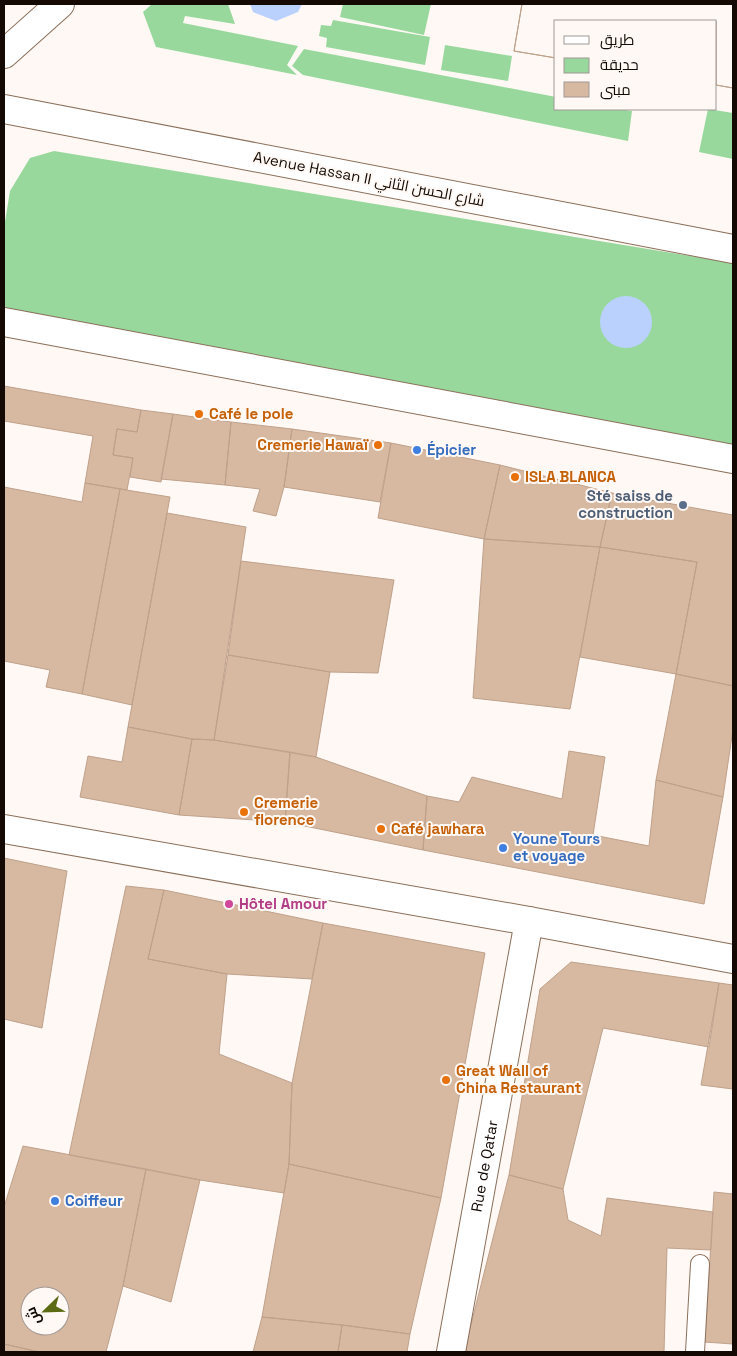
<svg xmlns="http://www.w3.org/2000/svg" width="737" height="1356" font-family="'Space Grotesk',Cairo,sans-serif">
  <rect width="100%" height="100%" fill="#fff8f4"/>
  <!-- green -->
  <path fill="#98d89c" d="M152 4H228L235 24 185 16 183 23 298 46 287 65 297 75 156 47 143 12Z
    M343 4H431L424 35 340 17Z
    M333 20 430 37 425 65 326 47 327 38 319 36 321 25 331 26Z
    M445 45 512 56 508 81 441 70Z
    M304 49 556 97V109H618L632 111 628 141 303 75 292 66Z
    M708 109 733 113V159L699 152Z
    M54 151 733 263V459L23 321 4 308V228L10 191 30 158Z"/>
  <!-- water -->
  <path fill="#bad1fe" d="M250 4H302L298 12 276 21 253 12Z
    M600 322a26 26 0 1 1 52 0a26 26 0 1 1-52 0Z"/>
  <!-- building -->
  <path fill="#d7b8a1" stroke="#bfa18b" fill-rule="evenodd" d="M522 4H733V88L716 85V21H556V58L514 51Z
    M522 4H733V88L716 85V21H556V58L514 51Z
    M4 386 141 410 137 432 117 429 113 455 133 458 127 490 85 483 93 436 4 421Z
    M141 410 173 414 161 482 130 477 133 458 113 455 117 429 137 432Z
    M173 414 231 422 225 485 161 479Z
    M231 422 292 429 284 487 276 516 253 511 260 489 225 485Z
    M292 429 391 443 380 502 284 487Z
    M391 443 500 465 484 539 378 518Z
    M500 465 612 493 600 547 484 539Z
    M85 483 120 489 82 694 46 687 50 670 4 661V487L82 502Z
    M120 489 170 497 132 705 82 694Z
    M612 493 733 515V686L676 674 697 562 600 547Z
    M167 513 246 527 214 740 192 739 128 727Z
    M484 539 600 547 570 709 473 698Z
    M600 547 697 562 676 674 580 657Z
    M241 561 394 580 378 673 330 672 228 655Z
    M228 655 330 672 316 757 214 740Z
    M676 674 733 686V729L723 797 656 780Z
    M128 727 192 739 179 815 80 797 88 756 122 762Z
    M192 739 214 740 290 752 285 822 179 815Z
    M569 751 605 757 593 835 649 846 656 780 723 797 704 904 423 850 427 796 459 802 472 777 562 799Z
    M290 752 316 757 427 796 423 850 285 822Z
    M4 858 67 871 42 1028 4 1019Z
    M126 886 164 890 148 959 227 974 219 1054 292 1083 289 1164 284 1193 200 1180 69 1155Z
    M164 890 323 923 312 979 227 974 148 959Z
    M323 923 485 953 441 1198 289 1164 292 1083Z
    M571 962 719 983 709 1047 603 1028 563 1189 509 1175 540 989Z
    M719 983 733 985V1089L701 1085Z
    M23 1146 146 1169 123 1286 106 1352H39L4 1344V1207ZM30 1296H60V1326H30Z
    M289 1164 441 1198 410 1334 342 1325 262 1317Z
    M146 1169 200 1180 171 1302 123 1286Z
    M509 1175 563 1189 568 1220 601 1236 607 1198 713 1212 711 1250 667 1248 664 1352H464Z
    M714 1192 733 1194V1344L705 1342Z
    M262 1317 342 1325 338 1352H253Z
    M342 1325 410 1334 407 1352H338Z
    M4 1344 39 1352H4Z"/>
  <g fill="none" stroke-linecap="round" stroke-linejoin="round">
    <!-- service casing -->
    <g stroke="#8b6f5a" stroke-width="20">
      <path id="service" d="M695 1352 700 1264"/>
    </g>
    <!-- minor casing -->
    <g stroke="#8b6f5a" stroke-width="30">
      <g id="minor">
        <path d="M4 54 60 4"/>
        <path d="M4 829 529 921 733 959"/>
        <path id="s1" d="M451 1352 529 921"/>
      </g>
    </g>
    <!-- secondary casing -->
    <g stroke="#8b6f5a" stroke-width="30">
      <path id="secondary" d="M4 109 733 249
        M4 322 733 459"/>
    </g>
    <!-- service -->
    <use href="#service" stroke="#fff" stroke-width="18"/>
    <!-- minor -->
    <use href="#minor" stroke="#fff" stroke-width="28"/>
    <!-- secondary -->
    <use href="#secondary" stroke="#fff" stroke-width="28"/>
  </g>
  <!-- markers -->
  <g fill="#e8710a" stroke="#fff8f4" stroke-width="2">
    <circle cx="199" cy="414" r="5"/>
    <circle cx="378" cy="445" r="5"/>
    <circle cx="515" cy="477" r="5"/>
    <circle cx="244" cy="812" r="5"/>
    <circle cx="381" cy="829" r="5"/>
    <circle cx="446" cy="1080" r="5"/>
  </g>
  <g fill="#3f7fe0" stroke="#fff8f4" stroke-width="2">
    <circle cx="417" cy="450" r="5"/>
    <circle cx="503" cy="848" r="5"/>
    <circle cx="55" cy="1201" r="5"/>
  </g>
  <circle fill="#5c6f8a" stroke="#fff8f4" stroke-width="2" cx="683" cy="505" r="5"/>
  <circle fill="#d1479c" stroke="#fff8f4" stroke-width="2" cx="229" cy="904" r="5"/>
  <g text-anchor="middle" stroke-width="4" stroke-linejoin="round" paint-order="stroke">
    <!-- street labels -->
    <g font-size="15" fill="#140903" stroke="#fff8f4">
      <text transform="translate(369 179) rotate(11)" y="5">Avenue Hassan II شارع الحسن الثاني</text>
      <text dy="5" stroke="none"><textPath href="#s1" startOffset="189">Rue de Qatar</textPath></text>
    </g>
    <!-- food labels -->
    <g font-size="15" font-weight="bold" fill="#c56008" stroke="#fff8f4" text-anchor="start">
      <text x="209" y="419">Café le pole</text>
      <text x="368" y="450" text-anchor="end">Cremerie Hawaï</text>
      <text x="525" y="482">ISLA BLANCA</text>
      <text x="254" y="808">Cremerie<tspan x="254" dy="17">florence</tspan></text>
      <text x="391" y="834">Café jawhara</text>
      <text x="456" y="1076">Great Wall of<tspan x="456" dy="17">China Restaurant</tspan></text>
    </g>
    <!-- shop labels -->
    <g font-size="15" font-weight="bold" fill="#366cbe" stroke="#fff8f4" text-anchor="start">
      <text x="427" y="455">Épicier</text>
      <text x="513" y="844">Youne Tours<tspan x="513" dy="17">et voyage</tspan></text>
      <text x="65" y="1206">Coiffeur</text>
    </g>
    <!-- service labels -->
    <g font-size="15" font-weight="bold" fill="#4e5e75" stroke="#fff8f4" text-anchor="end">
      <text x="673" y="501">Sté saiss de<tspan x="673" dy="17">construction</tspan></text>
    </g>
    <!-- hotel labels -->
    <g font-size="15" font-weight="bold" fill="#b23c85" stroke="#fff8f4" text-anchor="start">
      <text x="239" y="909">Hôtel Amour</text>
    </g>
  </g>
  <!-- border -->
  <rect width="737" height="1356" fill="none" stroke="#140903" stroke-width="10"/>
  <!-- legend -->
  <rect x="554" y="20" width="162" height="90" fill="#fff8f4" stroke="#a19894"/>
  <rect x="564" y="36" width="25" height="8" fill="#ffffff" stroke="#a19894"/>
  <text x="600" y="45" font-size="15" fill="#140903">طريق</text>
  <rect x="564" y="58" width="25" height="15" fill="#98d89c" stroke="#a19894"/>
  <text x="600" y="70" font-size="15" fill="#140903">حديقة</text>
  <rect x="564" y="82" width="25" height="15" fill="#d7b8a1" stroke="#a19894"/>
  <text x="600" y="95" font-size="15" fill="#140903">مبنى</text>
  <!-- north arrow -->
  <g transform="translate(45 1311) rotate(247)"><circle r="24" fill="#fff8f4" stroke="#a19894"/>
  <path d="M0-4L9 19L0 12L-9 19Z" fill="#5b6a13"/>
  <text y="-8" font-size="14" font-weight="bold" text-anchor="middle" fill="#140903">ش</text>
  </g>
</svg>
